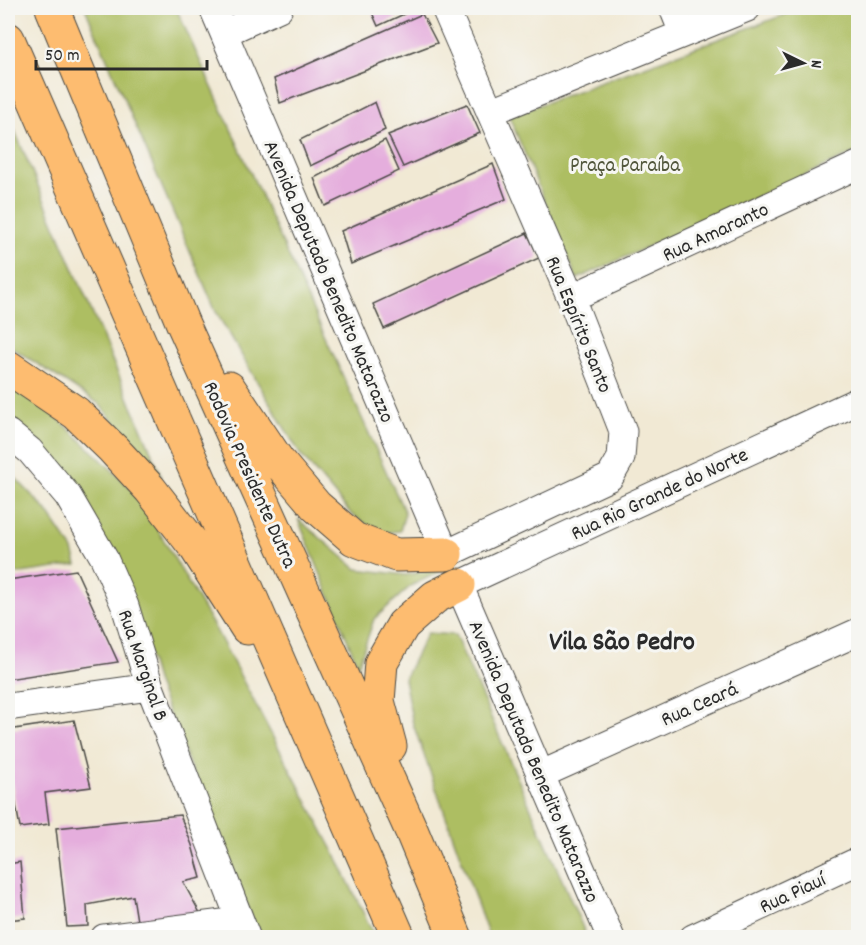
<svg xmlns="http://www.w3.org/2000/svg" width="866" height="945" font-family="Dekko,sans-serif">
  <rect width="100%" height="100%" fill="#f6f6f2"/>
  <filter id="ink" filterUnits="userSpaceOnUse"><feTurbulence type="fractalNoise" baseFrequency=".0167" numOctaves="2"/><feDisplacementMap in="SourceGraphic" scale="12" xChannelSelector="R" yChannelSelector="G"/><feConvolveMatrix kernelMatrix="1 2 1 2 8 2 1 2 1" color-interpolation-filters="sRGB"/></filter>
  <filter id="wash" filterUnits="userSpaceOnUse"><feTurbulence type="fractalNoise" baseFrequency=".008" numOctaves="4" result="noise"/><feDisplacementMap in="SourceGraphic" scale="24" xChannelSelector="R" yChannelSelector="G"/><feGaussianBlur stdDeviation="1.35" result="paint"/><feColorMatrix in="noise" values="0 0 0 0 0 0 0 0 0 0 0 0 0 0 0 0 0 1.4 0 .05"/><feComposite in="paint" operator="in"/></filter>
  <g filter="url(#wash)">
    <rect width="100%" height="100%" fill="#f1e9d4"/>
    <!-- green -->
    <path fill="#adbe62" stroke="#6c7446" stroke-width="1.5" d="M85 8H176L405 513 400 531 380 533 352 515 300 454 216 312Z
      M803 8H858V151L577 279 509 116Z
      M8 115 162 477 98 403 8 345Z
      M8 380 41 402 137 494 216 630 334 852 375 937H259L157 684 135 607 8 423Z
      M8 470 46 510 73 550 77 565 8 575Z
      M298 519 357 569 406 575 452 566 412 585 374 619 358 666Z
      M427 633 455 635 587 937H489L413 724 404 679Z"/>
    <g id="blocks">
      <!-- building -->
      <path fill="#e5aedd" d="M370 8H417L378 26Z
        M422 14 437 43 280 103 274 79Z
        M375 102 385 130 310 166 300 140Z
        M467 104 480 133 403 167 388 135Z
        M385 140 399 171 325 206 314 178Z
        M493 164 506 199 351 264 341 231Z
        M527 233 539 258 384 329 373 304Z
        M76 570 118 662 8 679V580Z
        M74 720 91 787 45 793 49 824 20 828 8 760V730Z
        M180 815 192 845 201 878 183 882 200 913 138 927 133 896 87 905 88 926 67 927 56 828Z
        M20 862 25 918 8 920V864Z"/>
    </g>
  </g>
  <g filter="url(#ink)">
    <use href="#blocks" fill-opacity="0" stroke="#494844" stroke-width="1.5"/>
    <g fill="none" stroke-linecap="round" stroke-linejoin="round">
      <!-- minor casing -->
      <g stroke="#494844" stroke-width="29">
        <path id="minor" d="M213 8 446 554 610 477 621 458 623 431 571 298 445 8
          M673 8 683 33
          M224 33 279 8
          M490 112 747 8
          M571 298 858 165
          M8 433 30 451 68 496 104 558 125 606 150 687 247 938
          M8 707 150 687
          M540 775 858 632
          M104 938 239 921
          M611 938 459 585 858 401
          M693 938 858 861"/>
      </g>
      <!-- highway casing -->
      <g stroke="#494844" stroke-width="35">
        <path id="highway" d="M52 8 183 324 412 832 456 938
          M8 39 399 938
          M8 367 76 413 113 449 150 489 196 548 247 628
          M229 388 278 461 316 506 354 539 396 555 446 554
          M390 746 378 701 381 663 403 625 435 597 459 585"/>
      </g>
      <!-- minor -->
      <use href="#minor" stroke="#fff" stroke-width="27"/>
      <!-- highway -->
      <use href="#highway" stroke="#fdbc6f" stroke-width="33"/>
    </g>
  </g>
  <g text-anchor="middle" stroke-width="6" stroke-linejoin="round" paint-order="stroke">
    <!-- park labels -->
    <g font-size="21" fill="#52573c" stroke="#f6f6f2">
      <text x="625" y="171">Praça Paraíba</text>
    </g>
    <!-- street labels -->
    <g font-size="21" fill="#2b2b2b" stroke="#f6f6f2">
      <text transform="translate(715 231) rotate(-25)" y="7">Rua Amaranto</text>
      <text transform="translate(330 281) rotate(67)" y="7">Avenida Deputado Benedito Matarazzo</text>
      <text transform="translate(580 324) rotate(68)" y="7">Rua Espírito Santo</text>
      <text transform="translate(251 474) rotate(66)" y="7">Rodovia Presidente Dutra</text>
      <text transform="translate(659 493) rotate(-25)" y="7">Rua Rio Grande do Norte</text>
      <text transform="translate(144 665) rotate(71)" y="7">Rua Marginal B</text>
      <text transform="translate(699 703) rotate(-24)" y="7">Rua Ceará</text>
      <text transform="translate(535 761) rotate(67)" y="7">Avenida Deputado Benedito Matarazzo</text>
      <text transform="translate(792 892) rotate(-25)" y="7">Rua Piauí</text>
    </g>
    <!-- district labels -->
    <g font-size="27" font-weight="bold" fill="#2b2b2b" stroke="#f6f6f2">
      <text x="622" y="649">Vila São Pedro</text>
    </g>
  </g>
  <!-- margin -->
  <rect width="866" height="945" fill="none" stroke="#f6f6f2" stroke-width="30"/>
  <!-- north arrow -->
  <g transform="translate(803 63) rotate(95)" stroke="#f6f6f2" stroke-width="4.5" paint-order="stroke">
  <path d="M0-4.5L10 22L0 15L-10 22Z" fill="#2b2b2b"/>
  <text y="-9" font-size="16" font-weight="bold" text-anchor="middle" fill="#2b2b2b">N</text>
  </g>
  <!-- scale -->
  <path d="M36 60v9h171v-9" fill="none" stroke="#2b2b2b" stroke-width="3"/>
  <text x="45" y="60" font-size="18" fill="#2b2b2b" stroke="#f6f6f2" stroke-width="4.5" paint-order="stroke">50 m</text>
</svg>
